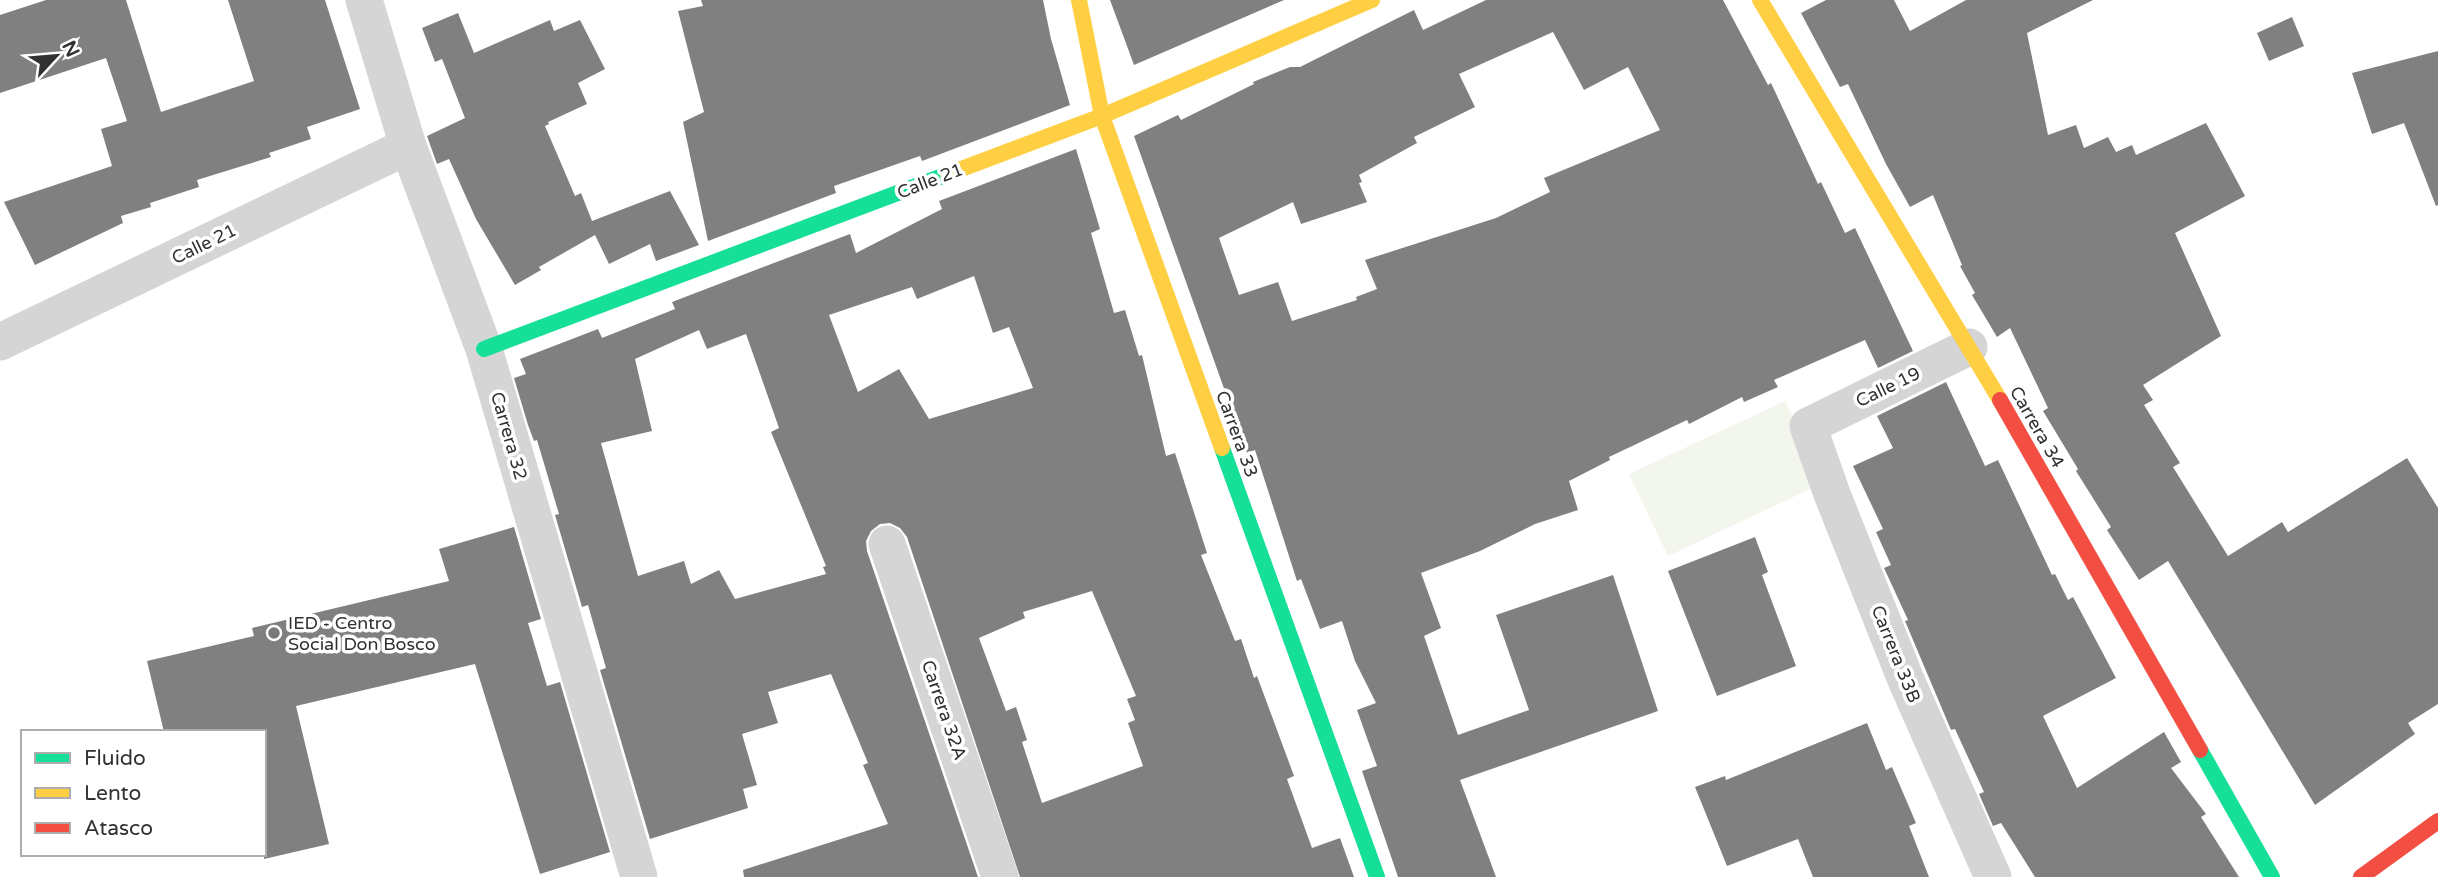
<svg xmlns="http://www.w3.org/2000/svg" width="2438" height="877" font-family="'Varela Round',sans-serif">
  <rect width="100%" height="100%" fill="#fff"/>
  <!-- green -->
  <path fill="#f2f6ed" d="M1785 401 1823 483 1668 556 1629 474Z"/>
  <!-- building -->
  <path fill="#808080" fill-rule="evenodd" d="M46 0H126L161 112 254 81 228 0H325L360 109 307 127 311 139 269 153 271 157 197 180 199 187 150 203 151 207 121 216 123 223 35 265 4 202 112 166 101 129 127 121 106 58 0 93V15Z
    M701 0H1043L1051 39 1070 105 922 161 920 156 834 186 836 193 708 241 683 122 704 112 678 11 703 6Z
    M1110 0H1284L1134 65Z
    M1486 0H1723L1768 85 1771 83 1818 184 1821 182 1845 233 1855 228 1913 351 1878 368 1865 340 1774 380 1778 387 1744 402 1742 397 1689 424 1687 420 1609 457 1610 460 1569 481 1578 510 1535 524 1480 551 1421 573 1441 628 1424 636 1458 735 1529 710 1496 615 1613 575 1658 711 1460 780 1496 877H1398L1362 771 1377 766 1357 710 1376 703 1355 661 1342 621 1320 629 1301 579 1297 581 1255 450 1247 453 1134 136 1178 115 1181 120 1254 84 1253 82 1290 67H1300L1414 10 1423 30ZM1553 32 1584 90 1628 67 1660 130 1544 178 1550 192 1496 218 1365 260 1377 289 1356 297 1357 300 1292 321 1278 282 1239 295 1219 238 1293 202 1301 224 1367 202 1359 183 1362 182 1359 175 1417 143 1414 137 1475 107 1459 74Z
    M1826 0H1894L1910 31 1966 0H2093L2027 33 2048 135 2076 125 2084 148 2108 137 2116 152 2132 145 2136 155 2206 123 2245 196 2175 233 2221 336 2143 385 2153 400 2144 405 2180 463 2173 467 2228 556 2282 522 2288 532 2407 458 2438 508V704L2408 723 2415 734 2315 805 2168 561 2139 580 2107 530 2111 527 2076 471 2078 469 2043 411 2048 408 2010 328 1997 337 1972 295 1975 293 1960 266 1962 265 1933 195 1910 207 1886 164 1848 84 1840 87 1801 13Z
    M458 13 474 53 550 20 554 31 580 20 605 69 578 83 587 104 548 122 549 124 545 126 575 196 581 193 592 221 670 191 699 245 656 261 650 244 609 264 595 235 539 267 541 270 515 285 476 219 449 159 437 164 427 136 465 118 442 59 435 62 422 28Z
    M2292 17 2304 46 2269 61 2257 33Z
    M2438 51V205L2436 206 2404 123 2372 134 2352 73Z
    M1076 149 1100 229 1091 233 1114 313 1125 310 1139 356 1142 355 1166 456 1175 453 1207 553 1201 555 1235 641 1241 639 1254 678 1257 676 1277 730 1294 776 1287 779 1312 848 1340 838 1354 877H1020L907 537 900 528 890 523 880 524 871 531 866 541 867 551 978 877H744L743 870 888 824 863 765 868 763 831 674 768 692 778 723 742 734 757 785 743 789 748 808 650 839 600 670 606 668 588 605 582 607 555 515 559 514 537 440 534 441 528 425 514 378 526 374 520 359 598 329 602 338 675 309 672 302 850 234 856 253 942 209 939 201ZM974 276 993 333 1009 327 1033 388 929 419 899 369 858 392 829 315 912 287 917 299ZM699 330 707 349 746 334 779 428 771 432 826 566 823 567 826 574 735 599 719 570 691 584 684 561 638 576 601 443 652 431 635 359ZM1092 591 1136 696 1127 699 1135 720 1128 723 1143 766 1042 803 1022 742 1027 740 1016 707 1006 711 979 638 1025 618 1023 612Z
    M1946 382 1985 466 1998 460 2052 575 2055 574 2068 600 2073 597 2116 678 2043 716 2077 788 2164 732 2181 762 2171 768 2206 814 2201 817 2239 877H2035L2001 823 1993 826 1979 794 1984 792 1955 729 1951 730 1905 621 1908 620 1884 568 1891 565 1876 532 1883 529 1853 466 1893 448 1877 416Z
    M514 527 541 619 528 623 547 686 560 682 610 852 540 874 475 664 296 706 329 844 264 859V732H164L147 661 254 636 252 628 449 581 439 549Z
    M1755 537 1768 572 1762 575 1796 666 1717 696 1668 571Z
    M1867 723 1886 770 1892 767 1916 823 1909 826 1929 877H1813L1798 839 1727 866 1695 787 1725 776 1726 780Z"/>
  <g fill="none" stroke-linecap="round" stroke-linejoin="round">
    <!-- street -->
    <path stroke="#d5d5d5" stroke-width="37" d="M364 0 408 146 484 349 639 877
      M0 342 408 146
      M1969 347 1808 426 1832 494 1906 680 1993 877
      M887 544 1000 877"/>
    <!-- fast -->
    <path stroke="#16e098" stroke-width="16" d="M484 349 948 174
      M1222 448 1377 877
      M2200 750 2272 877"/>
    <!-- slow -->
    <path stroke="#ffcf43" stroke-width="16" d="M1079 0 1102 116 1222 448
      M1760 0 2000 400
      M948 174 1102 116 1372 0"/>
    <!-- jam -->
    <path stroke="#f24e42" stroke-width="16" d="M2000 400 2200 750
      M2361 877 2438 821"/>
  </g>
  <!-- markers -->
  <circle fill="#797979" stroke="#fff" stroke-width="2.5" cx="274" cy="633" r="7"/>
  <g text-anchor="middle" stroke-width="7" stroke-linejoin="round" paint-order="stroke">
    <!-- street labels -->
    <g font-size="18" fill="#313131" stroke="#fff">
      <text transform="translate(930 181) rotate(-21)" y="6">Calle 21</text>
      <text transform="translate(204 244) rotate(-26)" y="6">Calle 21</text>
      <text transform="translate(1888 387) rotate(-26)" y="6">Calle 19</text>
      <text transform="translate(2037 427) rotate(60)" y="6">Carrera 34</text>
      <text transform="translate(1237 434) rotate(70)" y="6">Carrera 33</text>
      <text transform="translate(509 436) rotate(74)" y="6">Carrera 32</text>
      <text transform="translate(1896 654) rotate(68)" y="6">Carrera 33B</text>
      <text transform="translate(944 710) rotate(71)" y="6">Carrera 32A</text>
    </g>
    <!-- poi labels -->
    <g font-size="18" fill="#313131" stroke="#fff" text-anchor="start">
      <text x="288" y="629">IED - Centro<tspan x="288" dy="21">Social Don Bosco</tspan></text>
    </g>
  </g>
  <!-- legend -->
  <rect x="21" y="730" width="245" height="126" fill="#ffffff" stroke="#adadad" stroke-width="2"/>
  <rect x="35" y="753" width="35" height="10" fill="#16e098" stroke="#adadad" stroke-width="2"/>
  <text x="84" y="765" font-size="21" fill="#313131">Fluido</text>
  <rect x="35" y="788" width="35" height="10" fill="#ffcf43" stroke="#adadad" stroke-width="2"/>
  <text x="84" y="800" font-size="21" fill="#313131">Lento</text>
  <rect x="35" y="823" width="35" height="10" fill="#f24e42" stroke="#adadad" stroke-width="2"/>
  <text x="84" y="835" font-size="21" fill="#313131">Atasco</text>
  <!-- north arrow -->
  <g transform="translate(56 56) rotate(64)" stroke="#ffffff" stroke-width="5" paint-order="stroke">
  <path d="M0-5L12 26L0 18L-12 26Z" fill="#313131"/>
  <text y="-10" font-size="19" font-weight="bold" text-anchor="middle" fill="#313131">N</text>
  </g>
</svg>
